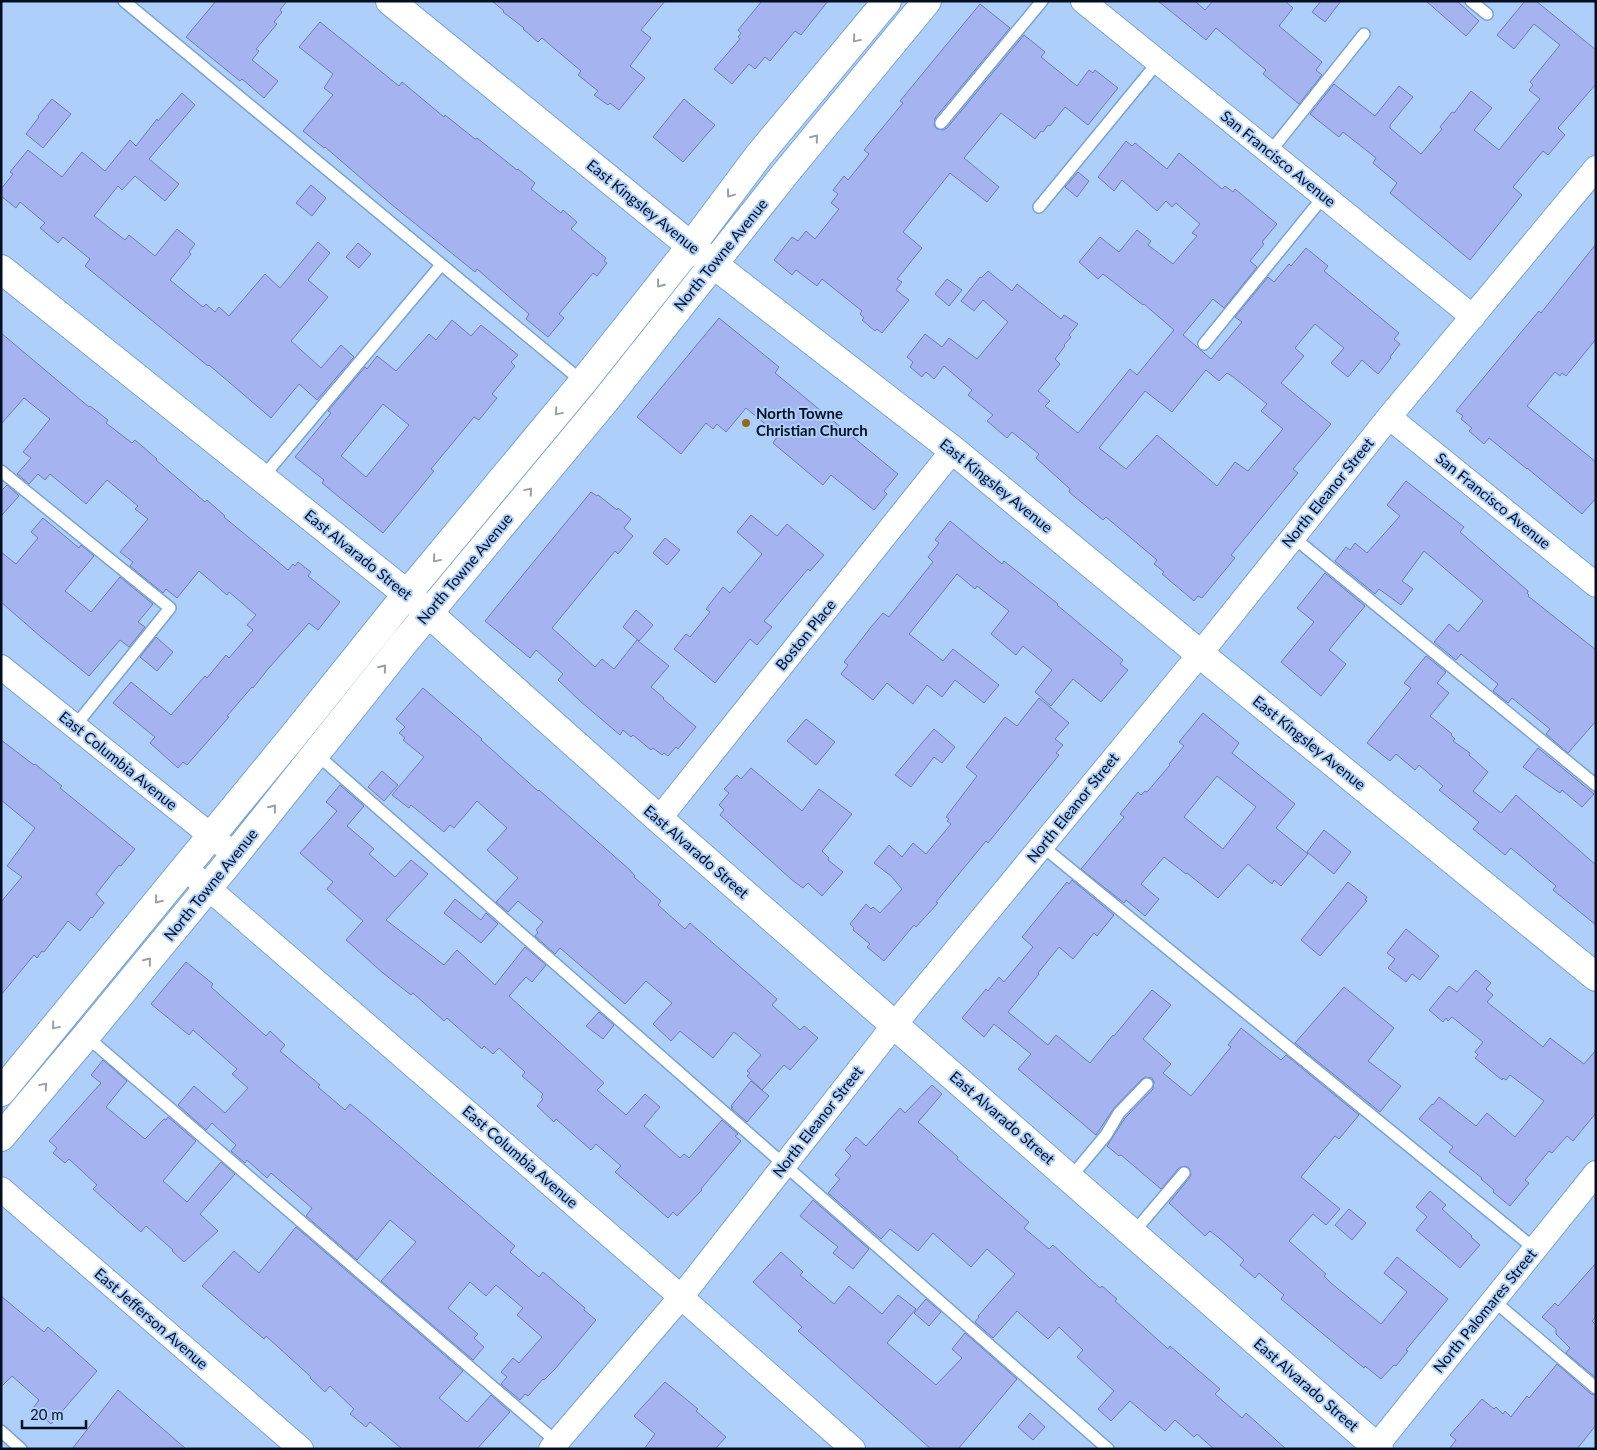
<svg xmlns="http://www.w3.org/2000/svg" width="1597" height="1450" font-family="Lato,sans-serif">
  <rect width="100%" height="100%" fill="#adcffa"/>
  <!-- building -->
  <path fill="#a5b3f0" stroke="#6f7cb4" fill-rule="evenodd" d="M216 1H287L280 10 282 12 274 22 277 24 256 49 259 51 252 60 278 81 264 98 242 79 240 81 186 37Z
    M492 1H665L641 30 651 38 630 66 645 78 619 110 610 103 608 105 594 95 598 91 578 75 581 71 542 38 538 42 523 29 524 28 503 12 504 11Z
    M762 1H828L801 35 795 31 770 61 765 57 755 69 749 64 732 84 714 69 740 39 738 37 741 33 738 30Z
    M1158 1H1195L1205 10 1213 1H1285L1293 8 1279 26 1322 62 1316 70 1322 75 1299 104 1263 74 1266 70 1216 28 1206 40Z
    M1321 1H1341L1325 22 1312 12Z
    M1426 1H1457L1479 21 1466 36Z
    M1525 1H1536L1596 50V84L1558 128 1565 135 1548 155 1543 151 1513 187 1522 195 1470 260 1390 193 1397 183 1373 163 1376 158 1343 132 1339 137 1310 114 1334 84 1375 116 1399 86 1413 97 1390 125V128L1421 154 1442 129 1440 127 1452 112 1454 113 1471 91 1492 108 1474 130 1499 150 1540 99 1529 90 1533 85 1530 82 1560 45 1534 24 1514 49 1497 35Z
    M980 4 1010 28 935 118 934 125 937 129 943 130 947 128 1024 35 1045 52 1041 57 1077 86 1089 70 1093 73 1095 70 1118 88 1088 125 1065 107 1050 126 1048 125 1043 132 1041 131 1035 139 1001 113 964 158 999 187 987 202 950 173 903 232 922 248 897 279 902 282 896 290 909 300 882 333 877 329 875 331 862 320 864 318 860 314 862 311 822 279 817 286 796 270 792 275 774 260 792 237 798 241 806 231 815 239 839 209 831 203 838 194 833 190 844 176 848 180 869 154 864 150 903 103 900 101Z
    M320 22 399 86 402 82 444 117 445 115 475 139 477 138 517 170 518 169 535 183 531 189 561 213 563 210 577 222 571 229 606 258 604 261 607 263 597 276 593 273 559 314 564 318 548 337 526 319 529 314 477 269 475 272 391 204 325 147 324 148 303 131 333 95 324 88 333 74 299 47Z
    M182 93 195 105 149 159 179 184 165 201 135 176 122 190 118 186 94 216 125 240 129 235 155 256 177 229 195 244 189 252 191 254 170 280 203 307 206 304 215 312 219 307 229 316 265 274 280 288 318 242 330 253 308 280 328 297 291 341 321 368 341 345 354 357 317 400 299 384 271 418 209 365 208 366 85 266 90 259 63 237 58 243 40 228 45 223 20 202 16 208 1 196V189L13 174 10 172 28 150 62 177 82 152 105 171 130 140 136 146 157 119 158 121Z
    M52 99 71 114 43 148 26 134 39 117 38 116Z
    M684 99 715 125 683 162 653 137Z
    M1126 141 1132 146 1135 143 1167 169 1179 153 1222 189 1225 186 1233 192 1235 189 1277 224 1262 242 1264 244 1250 261 1257 267 1224 308 1213 299 1183 335 1211 359 1242 322 1235 317 1268 277 1274 282 1289 264 1291 266 1306 248 1328 266 1324 271 1399 333 1394 339 1400 344 1390 357 1391 358 1378 374 1362 360 1348 377 1331 363 1344 348 1315 324 1295 348 1304 356 1281 383 1331 424 1293 469 1298 473 1231 555 1235 558 1202 598 1198 596 1194 601 1162 574 1164 572 1154 564 1157 560 1106 517 1103 520 1069 492 1070 489 1036 458 1039 454 1012 432 1007 438 987 421 993 415 968 395 972 390 944 366 934 379 926 372 922 377 910 367 913 362 907 357 925 334 942 347 949 338 977 359 1008 322 983 300 974 311 961 301 980 277 981 278 988 271 1012 291 1017 284 1061 319 1064 315 1078 324 1069 335 1071 337 1064 345 1065 346 1055 359 1060 364 1038 391 1050 401 1045 406 1078 433 1130 369 1137 375 1174 330 1144 304 1143 305 1103 274 1098 279 1079 262 1100 237 1119 252 1137 230 1151 241 1148 245 1173 264 1197 236 1192 233 1200 224 1176 203 1172 207 1166 201 1157 211 1122 180 1114 191 1098 177ZM1206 370 1219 381 1227 373 1232 376 1267 404 1261 411 1283 429 1248 471 1235 462 1217 486 1157 435 1126 469 1099 448 1145 391 1172 412Z
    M1078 172 1089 181 1077 197 1065 187Z
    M311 185 326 198 312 216 296 203Z
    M358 243 371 254 359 268 346 257Z
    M1596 244V339L1566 376 1562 373 1560 376 1555 372 1527 406 1596 462V498L1582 514 1527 468V469L1489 438 1484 444 1469 431 1472 428 1461 419 1463 416 1456 411 1523 330 1539 311 1541 313Z
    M947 279 962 290 949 306 935 294Z
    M719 318 779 367 775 373 898 474 884 491 887 494 874 510 831 475 823 485 773 443 777 437 774 434 776 433 746 408 726 432 717 424 713 429 706 423 681 454 637 417Z
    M452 320 471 336 481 325 518 355 511 362 515 366 492 394 497 398 479 420 474 417 431 469 434 471 383 533 322 483 324 480 295 457 331 413 328 411 365 367 367 369 377 356 396 371 429 334 436 340ZM383 404 409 425 366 477 341 456Z
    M1 333 89 407 90 406 108 420 106 423 132 443 135 440 157 459 156 460 205 502 207 500 225 516 224 517 288 570 293 564 295 566 298 562 311 572 308 576 340 602 318 630 309 623 268 669 253 688 252 687 227 716 229 717 187 765 183 762 178 768 150 743 155 737 113 703 131 682 171 715 205 676 207 678 226 655 229 658 253 630 247 625 256 615 229 592 227 595 199 571 177 598 166 589 163 593 130 566 133 562 120 552 148 519 135 509 138 506 107 480 86 504 50 474 45 480 38 474 29 484 17 474 31 458 23 452 50 419 24 398 1 424Z
    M1406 481 1464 527 1460 532 1528 591 1527 593 1529 595 1528 596 1596 650V721L1568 753 1546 734 1550 729 1512 698 1508 703 1493 691 1498 684 1461 654 1456 660 1434 642 1449 624 1458 632 1483 601 1424 551 1402 581 1413 589 1401 605 1379 589 1375 594 1335 561 1346 547 1350 550 1355 543 1367 553 1400 516 1387 505Z
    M7 485 19 496 1 516V491Z
    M591 492 597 496 598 495 617 510 618 508 631 519 624 528 633 536 618 554 615 551 552 628 595 667 602 659 614 669 637 640 669 666 651 687 664 698 663 699 696 727 678 749 676 747 668 756 664 753 662 755 653 748 651 750 633 735 631 737 623 730 620 735 580 701 558 680 563 674 536 650 530 658 485 621Z
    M751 515 777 536 787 524 824 555 810 571 808 569 764 621 772 627 757 645 750 639 715 683 674 649 686 634 690 637 710 612 706 609 723 587 730 593 762 554 737 532Z
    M43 518 79 548 81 545 94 556 65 591 91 612 120 577 153 604 138 622 145 627 129 647 120 640 89 676 41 637 1 602V552L16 564 38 538 31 532Z
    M950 521 1002 564 1004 561 1058 604 1057 605 1123 660 1120 664 1128 670 1101 702 1073 679 1051 706 1035 692 1052 670 1023 646 1016 655 991 634 1009 611 977 586 975 589 957 574 909 634 943 661 953 649 999 685 984 703 955 680 942 697 927 685 913 704 887 683 873 700 841 674 848 665 844 662 871 627 883 613 889 617 933 562 928 557 939 543 935 540Z
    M665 538 680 550 667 565 653 553Z
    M1325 573 1365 606 1329 650 1346 664 1321 696 1281 662 1314 622 1297 608Z
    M636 610 653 625 639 641 623 627Z
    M156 637 173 652 157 671 140 657Z
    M1426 656 1446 672 1437 683 1449 693 1430 716 1452 734 1451 735 1455 739 1453 741 1470 753 1469 755 1488 772 1473 791 1501 813 1516 795 1596 865V925L1553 890 1556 886 1511 848 1505 855 1473 829 1479 822 1439 790 1443 786 1419 765 1415 770 1396 754 1390 761 1367 743 1411 688 1404 683Z
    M423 688 482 739 481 740 538 791 539 790 630 870 635 876 634 877 661 901 658 905 685 929 690 923 777 999 772 1005 800 1030 804 1026 818 1038 790 1070 784 1065 762 1090 747 1076 750 1073 747 1071 761 1055 734 1032 713 1058 680 1031 671 1041 653 1024 672 1003 646 981 625 1004 560 948 555 954 535 936 538 932 536 930 543 922 518 901 508 912 496 902 518 878 487 850 507 828 477 801 454 828 450 825 444 832 411 805 409 808 392 795 424 757 403 740 405 738 399 733 405 727 396 719Z
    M1039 698 1069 723 1055 739 1063 745 1056 753 1059 755 988 843 986 841 936 902 938 903 916 927 914 925 884 961 867 947 870 944 853 930 854 928 850 924 866 904 871 909 873 907 880 913 902 889 891 876 874 863 889 845 902 857 913 843 926 854 951 824 947 821 949 819 946 817 977 776 966 767 1005 717 1017 726Z
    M1203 713 1239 743 1232 753 1295 804 1276 828 1308 854 1281 886 1274 880 1272 884 1248 864 1218 898 1187 873 1186 874 1164 857 1141 884 1159 899 1145 916 1126 900 1124 903 1081 869 1124 817 1120 814 1138 792 1141 795 1145 791 1147 792 1170 765 1169 764 1184 746 1179 742ZM1217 776 1256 807 1223 849 1184 817Z
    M806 719 835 742 816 765 787 741Z
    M934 729 955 747 942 763 934 757 911 787 895 775Z
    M1 740 34 765 35 764 62 786 60 788 135 849 121 866 119 865 96 894 104 903 92 918 91 917 80 931 68 921 44 952 42 951 37 958 34 955 1 995V902L22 877 7 866 35 828 1 800Z
    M1538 748 1594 794 1582 807 1562 790 1560 793 1523 767Z
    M751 768 802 811 819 789 852 814 822 851 829 858 828 860 843 872 822 896 808 883 803 888 792 880 720 815 724 810 719 805 729 793 724 789 737 775 741 779Z
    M382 771 398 785 384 801 368 787Z
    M340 785 364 806 347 826 374 849 369 854 395 877 411 860 428 874 386 920 444 965 457 950 495 985 525 947 546 965 532 982 526 977 509 996 604 1083 597 1090 626 1115 645 1094 660 1107 644 1126 680 1158 684 1154 689 1158 722 1120 738 1134 735 1136 741 1141 701 1189 702 1190 677 1216 673 1212 668 1218 615 1172 621 1166 596 1144 591 1150 556 1119 554 1122 537 1106 543 1099 541 1097 543 1094 522 1076 525 1072 499 1048 493 1054 484 1046 482 1049 447 1018 444 1021 413 993 411 995 383 973 346 940 363 921 327 889 333 882 300 853 337 811 326 802Z
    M1324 830 1351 852 1334 874 1307 852Z
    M1072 880 1114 915 1097 936 1094 933 1073 959 1059 947 1038 973 1039 974 1008 1012 1048 1045 1056 1035 1090 1063 1113 1035 1114 1036 1152 990 1171 1005 1143 1039 1171 1064 1163 1073 1191 1096 1231 1047 1228 1045 1241 1028 1281 1060 1286 1055 1359 1115 1339 1139 1335 1136 1301 1177 1340 1209 1326 1225 1313 1214 1289 1241 1326 1274 1324 1276 1332 1284 1381 1324 1407 1292 1384 1273 1397 1257 1448 1299 1406 1350 1408 1351 1396 1366 1394 1365 1381 1379 1365 1366 1364 1368 1281 1299 1284 1295 1259 1273 1255 1278 1240 1265 1244 1260 1219 1238 1210 1231 1205 1236 1169 1203 1190 1177 1191 1174 1189 1168 1185 1166 1179 1168 1161 1189 1121 1155 1119 1156 1107 1146 1125 1118 1153 1089 1154 1082 1152 1078 1145 1077 1142 1079 1114 1108 1096 1135 1018 1069 1031 1054 994 1024 984 1037 962 1018 986 989 988 991 999 977 1004 982 1033 947 1022 937 1067 882 1069 884Z
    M1348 882 1367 897 1365 900 1367 901 1320 956 1301 940Z
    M455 899 481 920 486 913 498 924 481 943 444 913Z
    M1406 929 1439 956 1420 980 1412 974 1406 982 1388 968 1395 959 1387 953Z
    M186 962 213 984 211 987 266 1036 270 1031 285 1045 280 1051 320 1085 318 1087 345 1110 350 1104 367 1118 515 1246 510 1252 539 1277 543 1272 585 1308 584 1310 596 1320 555 1369 544 1380 543 1379 528 1396 525 1394 520 1400 501 1384 507 1377 501 1372 513 1358 519 1363 542 1337 517 1315 523 1308 496 1285 486 1296 470 1282 448 1308 478 1334 474 1338 484 1347 473 1360 381 1281 416 1242 390 1220 357 1260 306 1216 312 1208 271 1173 267 1178 247 1160 245 1163 231 1151 236 1145 212 1123 206 1130 178 1105 194 1086 225 1113 248 1088 232 1074 237 1069 193 1030 189 1035 151 1004Z
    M1476 970 1491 983 1486 989 1493 995 1487 1002 1543 1047 1550 1038 1584 1064 1596 1050V1113L1573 1141 1567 1136 1552 1153 1549 1151 1525 1180 1529 1183 1510 1206 1493 1192 1494 1190 1481 1179 1482 1178 1449 1152 1453 1147 1419 1119 1432 1104 1433 1105 1439 1097 1476 1126 1487 1113 1515 1137 1544 1101 1510 1075 1506 1080 1503 1078 1502 1080 1475 1058 1478 1055 1475 1052 1483 1042 1452 1017 1448 1021 1446 1018 1443 1022 1429 1010 1449 986 1457 992Z
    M1344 987 1394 1028 1368 1061 1401 1086 1380 1112 1295 1043Z
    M599 1012 614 1025 603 1039 586 1026Z
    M103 1060 127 1081 106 1107 145 1139 164 1119 166 1120 168 1117 196 1141 163 1181 187 1202 221 1162 235 1174 200 1214 218 1231 184 1262 172 1251 173 1250 146 1226 141 1232 124 1217 93 1189 97 1185 69 1159 65 1163 53 1153 57 1148 49 1141 101 1083 91 1075Z
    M751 1081 769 1096 747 1122 731 1108 733 1107 731 1106Z
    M932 1085 942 1094 918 1122 958 1157 957 1159 1029 1222 1024 1228 1049 1249 1053 1245 1100 1288 1102 1286 1117 1299 1115 1301 1168 1349 1170 1346 1220 1389 1215 1394 1242 1418 1246 1413 1286 1449H1214L1197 1434 1194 1437 1175 1420 1165 1431 1130 1401 1111 1421 1098 1409 1114 1391 1077 1357 1083 1350 1059 1327 1048 1339 1017 1311 993 1338 975 1322 979 1317 978 1316 1015 1274 987 1249 971 1267 933 1233 918 1251 890 1229 881 1239 828 1193 840 1179 835 1175 851 1156 845 1150 856 1137 866 1146 900 1108 905 1113Z
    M1430 1191 1446 1205 1442 1209 1472 1236 1471 1237 1480 1245 1460 1268 1416 1230 1427 1217 1416 1207Z
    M813 1200 869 1249 853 1269 833 1253 838 1247 800 1216Z
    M1349 1209 1366 1223 1352 1240 1335 1225Z
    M296 1227 463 1371 439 1398 467 1422 491 1395 510 1412 477 1449H402L370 1422 366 1427 350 1414 354 1409 330 1386 325 1392 310 1378 311 1377 266 1336 264 1339 202 1286 234 1251 259 1273Z
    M781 1252 803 1272 800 1275 834 1304 849 1286 882 1314 898 1295 916 1309 887 1343 936 1385 962 1358 952 1349 965 1333 1017 1379 958 1449H931L798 1331 802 1327 753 1282Z
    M1596 1263V1317L1592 1321 1596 1325V1378L1566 1353 1570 1348 1556 1334V1329L1542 1317 1555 1303 1558 1306Z
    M1 1296 44 1332 48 1327 97 1371 51 1424 33 1408 39 1400 12 1376 1 1387Z
    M926 1299 941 1312 929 1326 914 1313Z
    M1557 1364 1591 1394 1596 1395V1425L1577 1449H1449L1456 1440 1450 1435 1482 1399 1494 1409 1496 1407 1503 1414 1505 1411 1511 1417 1527 1396 1529 1398Z
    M665 1382 698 1409 696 1411 726 1437 715 1449H644L655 1434 634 1416Z
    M118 1390 186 1449H72Z
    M1030 1413 1045 1427 1033 1440 1018 1427Z"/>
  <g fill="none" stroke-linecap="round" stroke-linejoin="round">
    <!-- lane casing -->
    <g stroke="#79a3d6" stroke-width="14">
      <path id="lane" d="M124 1 583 382
        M1471 1 1487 14
        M941 123 1042 1
        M1270 152 1364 34
        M1039 207 1158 62
        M1204 344 1324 196
        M1 471 170 608 75 726
        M262 478 441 265
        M1293 537 1596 785
        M314 752 1108 1449
        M1042 846 1535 1249
        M86 1036 559 1444
        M1070 1178 1106 1135 1119 1113 1147 1084
        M1133 1233 1184 1173
        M1494 1301 1596 1388
        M1 1431 21 1449"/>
    </g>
    <!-- street casing -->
    <g stroke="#79a3d6" stroke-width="26">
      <path id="street" d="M1083 1 1473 317
        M1389 417 1596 585
        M1 667 235 855
        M659 819 953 450
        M185 868 681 1297 853 1449
        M1 1189 301 1449
        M551 1449 681 1297 895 1024 1200 654 1389 417 1596 168
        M1374 1449 1596 1173"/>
    </g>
    <!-- secondary casing -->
    <g stroke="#79a3d6" stroke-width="30">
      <path id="secondary" d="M390 1 713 264 953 450 1200 654 1596 977
        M1 269 407 594 659 819 1379 1449"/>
    </g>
    <!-- primary casing -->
    <g stroke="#79a3d6" stroke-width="30">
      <path id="primary" d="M1 1092 294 735 407 594 583 382 691 246 759 155 887 1
        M1 1137 86 1036 235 855 403 644 605 401 784 175 927 1"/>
    </g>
    <!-- lane -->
    <use href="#lane" stroke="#fff" stroke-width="11"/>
    <!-- street -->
    <use href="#street" stroke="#fff" stroke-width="24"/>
    <!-- secondary -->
    <use href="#secondary" stroke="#fff" stroke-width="28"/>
    <!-- primary -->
    <use href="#primary" stroke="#fff" stroke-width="28"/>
  </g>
  <!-- one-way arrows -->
  <defs><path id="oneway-chevron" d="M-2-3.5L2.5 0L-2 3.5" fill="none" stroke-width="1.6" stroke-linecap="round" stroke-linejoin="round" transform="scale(1.25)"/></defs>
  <g stroke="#9a9fa6">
    <use href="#oneway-chevron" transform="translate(856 39) rotate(130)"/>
    <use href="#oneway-chevron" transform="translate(815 138) rotate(-51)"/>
    <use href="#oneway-chevron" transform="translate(730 194) rotate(127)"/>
    <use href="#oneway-chevron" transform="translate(660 284) rotate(129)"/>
    <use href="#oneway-chevron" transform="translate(558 412) rotate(130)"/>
    <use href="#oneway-chevron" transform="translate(529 491) rotate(-50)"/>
    <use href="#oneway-chevron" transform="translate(436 559) rotate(130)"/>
    <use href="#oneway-chevron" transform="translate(383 668) rotate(-51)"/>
    <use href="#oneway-chevron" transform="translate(273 808) rotate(-52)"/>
    <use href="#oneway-chevron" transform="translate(158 900) rotate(129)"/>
    <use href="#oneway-chevron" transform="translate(148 961) rotate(-51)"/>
    <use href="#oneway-chevron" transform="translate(55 1026) rotate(130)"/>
    <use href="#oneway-chevron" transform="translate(44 1086) rotate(-50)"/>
  </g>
  <!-- markers -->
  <circle fill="#986819" stroke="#adcffa" stroke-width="2" cx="746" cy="423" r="5"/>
  <g text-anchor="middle" stroke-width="4" stroke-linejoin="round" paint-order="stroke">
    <!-- street labels -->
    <g font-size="15" fill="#020f21" stroke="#adcffa">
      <text transform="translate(1278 159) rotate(39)" y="5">San Francisco Avenue</text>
      <text transform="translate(643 207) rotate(39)" y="5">East Kingsley Avenue</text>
      <text transform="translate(721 255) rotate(-51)" y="5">North Towne Avenue</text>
      <text transform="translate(996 486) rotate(39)" y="5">East Kingsley Avenue</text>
      <text transform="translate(1328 493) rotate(-51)" y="5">North Eleanor Street</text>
      <text transform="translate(1493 501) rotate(39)" y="5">San Francisco Avenue</text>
      <text transform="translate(358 555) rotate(39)" y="5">East Alvarado Street</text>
      <text transform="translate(465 569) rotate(-50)" y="5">North Towne Avenue</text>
      <text transform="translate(806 635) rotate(-51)" y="5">Boston Place</text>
      <text transform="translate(1309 743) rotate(39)" y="5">East Kingsley Avenue</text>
      <text transform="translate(118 761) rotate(39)" y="5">East Columbia Avenue</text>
      <text transform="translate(1073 808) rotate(-51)" y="5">North Eleanor Street</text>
      <text transform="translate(696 852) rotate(41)" y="5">East Alvarado Street</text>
      <text transform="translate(211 885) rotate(-51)" y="5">North Towne Avenue</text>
      <text transform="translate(1002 1118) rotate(41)" y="5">East Alvarado Street</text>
      <text transform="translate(818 1122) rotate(-52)" y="5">North Eleanor Street</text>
      <text transform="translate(520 1157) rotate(41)" y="5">East Columbia Avenue</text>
      <text transform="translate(1485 1311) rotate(-51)" y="5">North Palomares Street</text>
      <text transform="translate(151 1319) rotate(41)" y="5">East Jefferson Avenue</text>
      <text transform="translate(1306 1385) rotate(41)" y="5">East Alvarado Street</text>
    </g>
    <!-- poi labels -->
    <g font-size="15" font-weight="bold" fill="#020f21" stroke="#adcffa" text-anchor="start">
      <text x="756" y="419">North Towne<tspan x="756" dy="17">Christian Church</tspan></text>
    </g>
  </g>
  <!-- border -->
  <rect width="1597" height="1450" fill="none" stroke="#020f21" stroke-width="5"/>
  <!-- scale -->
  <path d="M22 1420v8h64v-8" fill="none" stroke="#020f21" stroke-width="2.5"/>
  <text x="30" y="1420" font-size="15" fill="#020f21" stroke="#adcffa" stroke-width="4" paint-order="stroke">20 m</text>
</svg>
